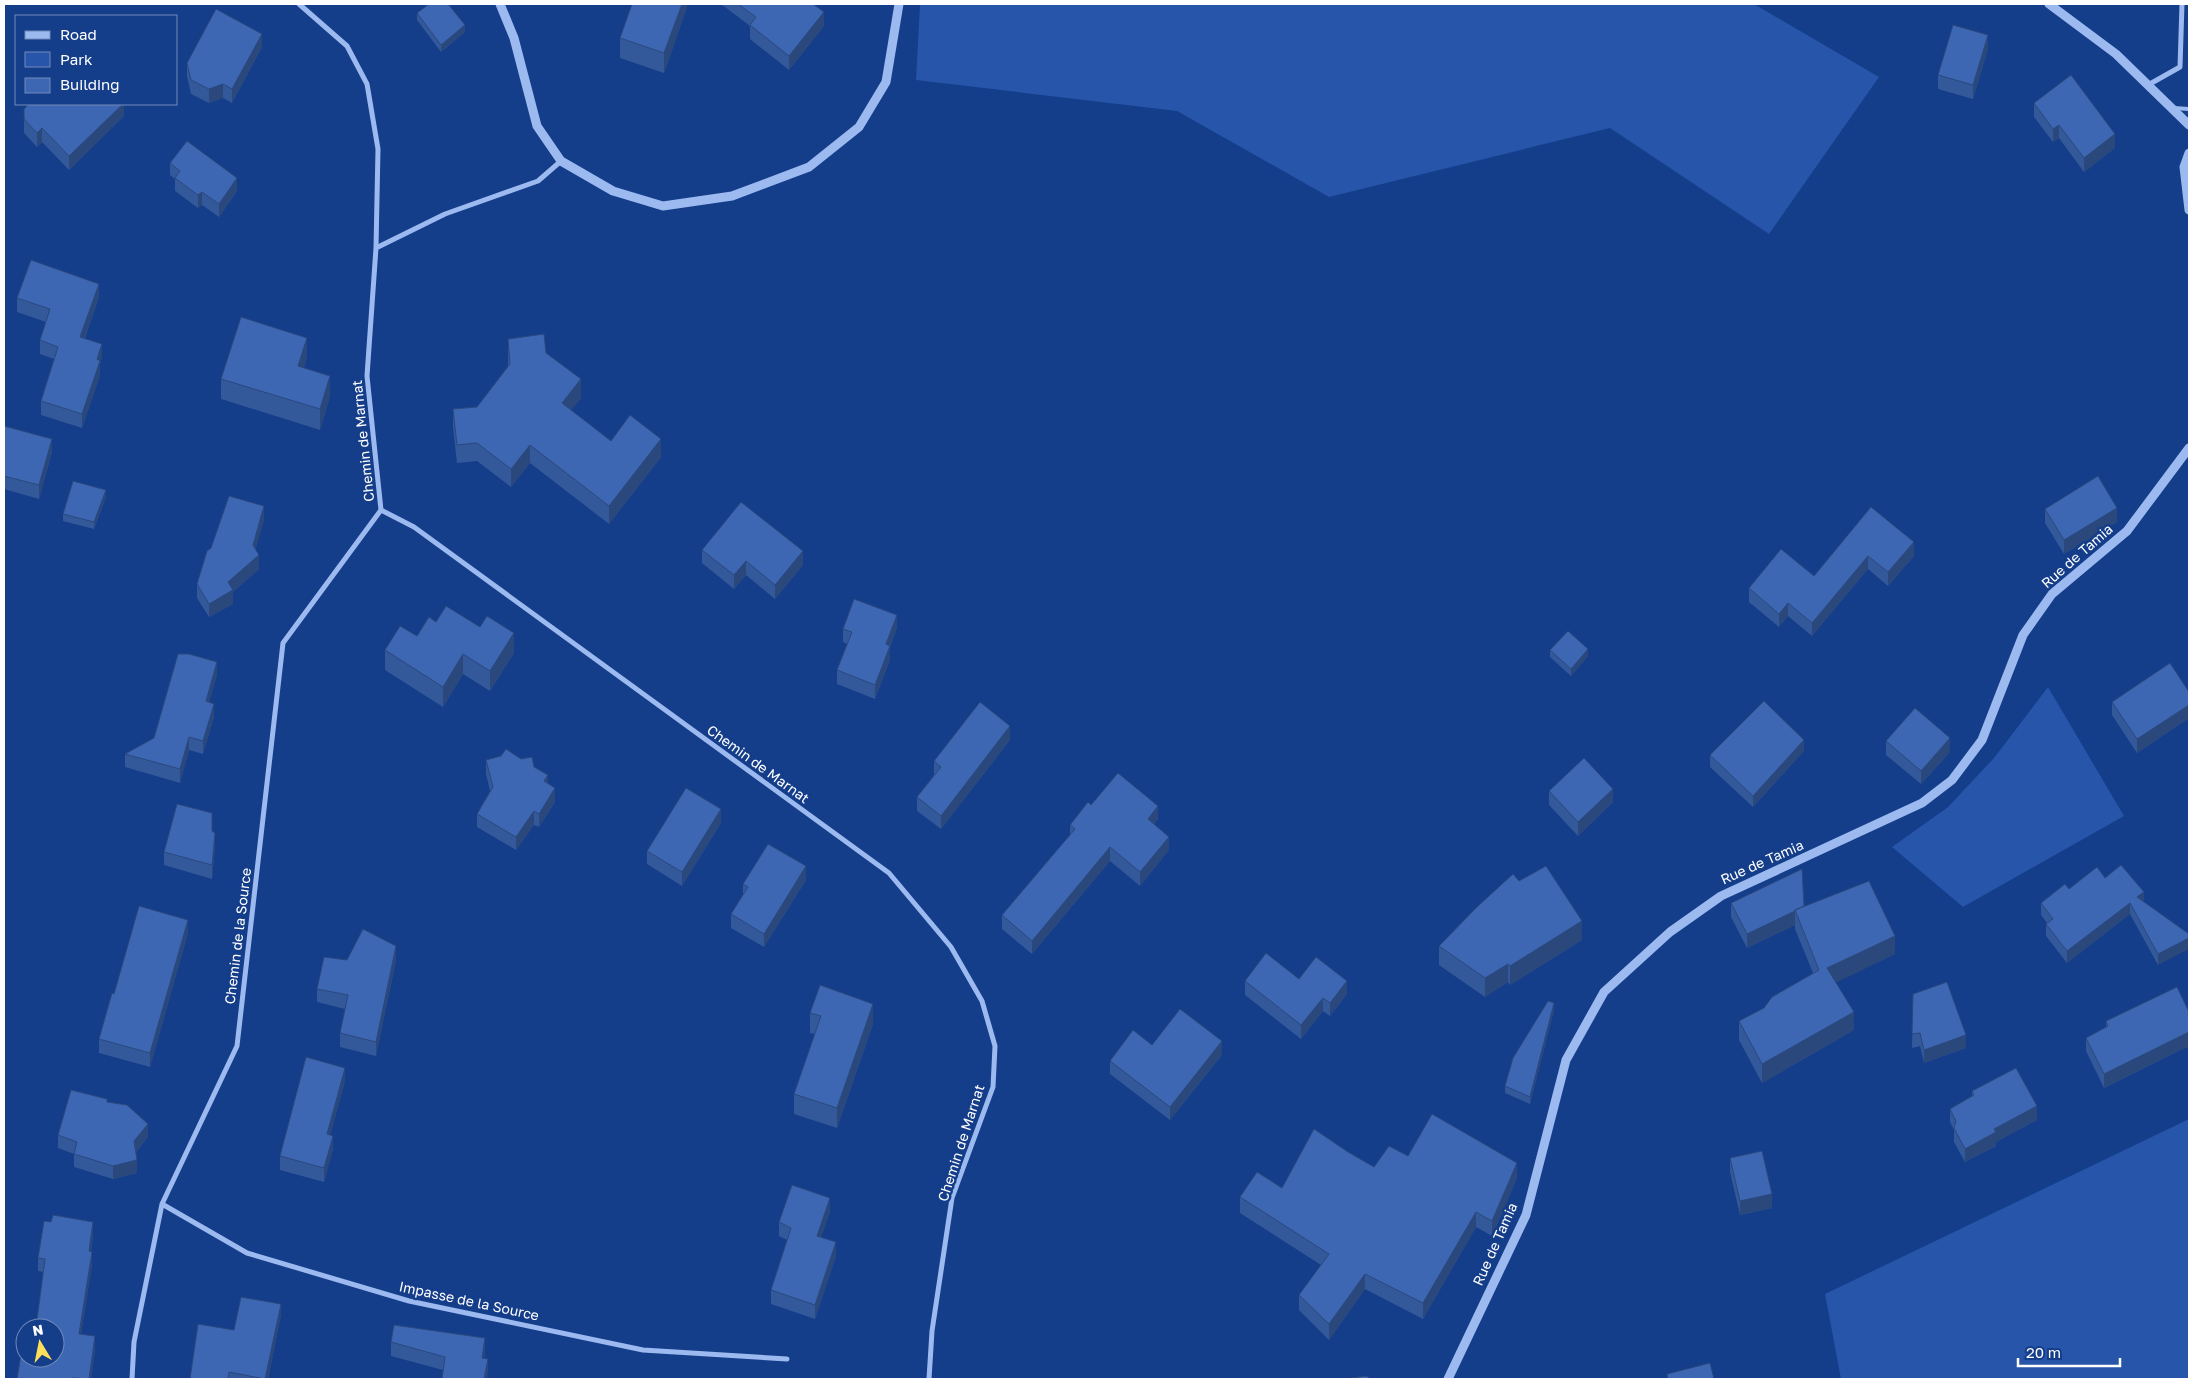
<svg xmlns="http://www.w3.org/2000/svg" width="2193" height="1383" font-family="'Golos Text',sans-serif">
  <rect width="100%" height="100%" fill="#143d8a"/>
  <!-- green -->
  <path fill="#2655a9" d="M920 4H1754L1879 77 1769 234 1610 128 1329 197 1177 111 916 80Z
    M2048 687 2124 816 1963 907 1892 847 1948 807 1994 758Z
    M2189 1119V1379H1841L1825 1294Z"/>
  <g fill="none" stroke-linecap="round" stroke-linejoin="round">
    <!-- service -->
    <path stroke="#9cbaf0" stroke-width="4" d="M2174 108 2189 109"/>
    <!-- minor -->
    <path stroke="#9cbaf0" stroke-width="5" d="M299 4 347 46 367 84 378 149 376 248 367 376 381 510
      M2148 85 2180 67 2182 4
      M376 248 445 214 538 181 561 161
      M381 510 414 527 889 873 951 947 982 1001 995 1046 993 1087 952 1198 932 1331 929 1379
      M162 1204 247 1253 409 1301 643 1350 787 1359
      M132 1379 134 1342 162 1204 237 1046 283 643 381 510"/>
    <!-- tertiary -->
    <path stroke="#9cbaf0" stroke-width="9" d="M500 4 514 38 537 126 561 161 613 191 663 206 732 196 809 167 859 127 886 82 899 4
      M2049 4 2116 54 2189 125
      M2189 153 2184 167 2189 210
      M1448 1379 1526 1215 1566 1060 1604 992 1670 932 1721 896 1922 803 1952 780 1982 740 2023 635 2052 594 2127 531 2189 448"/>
  </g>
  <!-- wall -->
  <path fill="#34599a" d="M687 4V7L664 73 620 58V38Z
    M721 4H813L824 26 789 70 750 39V26Z
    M417 13 465 32 441 52 417 20Z
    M262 47 232 103 223 98 209 103 191 94 187 76V63Z
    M1988 49 1973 99 1938 89V75Z
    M2034 103 2115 148 2084 172 2059 138 2053 142 2034 117Z
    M124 104V116L69 170 42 142 37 147 24 133V109Z
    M170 163 237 191 219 217 202 205 198 208 175 191V179L170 175Z
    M99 297 85 338 102 357 100 364V375L82 428 41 415V401L54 359 40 354V340L46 322 17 312V298Z
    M508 339 546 353 581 398 571 410 611 441 661 457 609 524 530 463 511 487 477 461 457 463 453 427V409L477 407 508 366Z
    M307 358 304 368 330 396 320 430 221 399V379Z
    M4 426 52 452 39 499 4 489Z
    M106 497 94 529 63 521V514Z
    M1871 507 1914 556 1888 586 1868 569 1812 636 1788 616 1779 627 1749 602V588L1814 576Z
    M2045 509 2117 522 2064 554 2045 523Z
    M264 520 255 549 259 569 233 592V604L209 617 197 598V584Z
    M702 550 803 565 775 599 746 575 734 589 702 563Z
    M436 622 514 653 490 691 463 674 443 707 385 670V650L417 636Z
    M897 628 890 647V660L875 699 837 684V670L847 644 843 642V629Z
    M1550 650 1588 656 1571 676 1550 657Z
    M217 675 209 702 214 717 203 754 189 750 180 783 125 767V754L154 738Z
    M2189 692V718L2137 753 2112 715V702Z
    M1010 740 941 829 917 811V797L934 775V761Z
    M1886 741 1950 752 1921 784 1886 755Z
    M1804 751 1753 807 1710 767V755Z
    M486 760 534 767 548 783 555 802 539 827 534 825 516 850 477 827V814L490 791 486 774Z
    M1549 791 1613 802 1578 836 1549 805Z
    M1091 805 1158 819 1154 824 1169 850 1140 886 1110 861 1032 954 1002 929V915L1070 835V825Z
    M721 823 682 886 647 864V851Z
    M212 831 215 846 212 879 164 865V852Z
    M2105 878 2144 902 2189 934 2158 965 2130 914 2067 963 2046 936V924L2047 923 2041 915V903L2069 889Z
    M806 880 764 947 731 928V914L743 896V884Z
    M1519 881 1582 940 1510 985 1508 982 1485 997 1439 965V946Z
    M1731 903 1804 906 1895 954 1836 982 1854 1030 1762 1083 1739 1040V1021L1764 1008 1813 973 1795 929V925L1747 948 1731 917Z
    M188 933 150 1067 99 1053V1039L114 994Z
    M396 960 376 1056 340 1047V1033L345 1009 317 1002V989Z
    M1299 979 1347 994 1330 1016 1323 1011 1301 1039 1245 995V981Z
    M1913 994 1966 1048 1924 1063 1920 1046 1912 1048Z
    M1554 1010 1530 1104 1505 1093V1086Z
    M2189 1012V1046L2104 1088 2086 1051V1038L2106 1027V1021Z
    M810 1013 873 1024 837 1128 794 1114V1094L815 1034 810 1033Z
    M1152 1045 1222 1055 1170 1120 1110 1074V1061Z
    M345 1081 330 1135 333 1149 324 1182 280 1170V1156Z
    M1972 1091 2037 1120 1996 1142V1146L1965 1162 1954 1142V1130L1950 1122V1109L1972 1096Z
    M107 1102 148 1137 136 1152 137 1173 113 1179 74 1167V1154L58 1148V1135Z
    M1348 1152 1374 1167 1408 1156 1517 1178 1492 1236 1476 1227 1423 1319 1365 1289 1329 1340 1299 1310V1295L1321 1265 1240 1213V1197L1282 1188Z
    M1730 1158 1772 1208 1740 1215 1730 1172Z
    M830 1212 821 1237 836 1256 815 1319 771 1304V1290L787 1240 779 1236V1222Z
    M93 1235 91 1251 92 1265 81 1334 95 1349 91 1379H17L36 1327 44 1272 38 1271V1258Z
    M281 1315 268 1379H190L234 1330Z
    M391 1342 485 1352 484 1358 488 1372 443 1370 391 1356Z"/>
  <!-- shaded-wall -->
  <path fill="#2b487d" d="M682 4H687V7L664 73V53Z
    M824 12V26L789 70V56Z
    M465 25V32L441 52V45Z
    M262 34V47L232 103V89Z
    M1988 35V49L1973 99V85Z
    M223 84V98L209 103V89Z
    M123 104H124V116L69 170V156Z
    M2059 125V138L2053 142V129Z
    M42 128V142L37 147V133Z
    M2115 134V148L2084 172V158Z
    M237 178V191L219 217V204Z
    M202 192V205L198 208V195Z
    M99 284V297L80 351V337Z
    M307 338V358L298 386V366Z
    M102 344V357L100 364V375L82 428V414Z
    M330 376V396L320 430V409Z
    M581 379V398L562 421V403Z
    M52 439V452L39 499V485Z
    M661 439V457L609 524V506Z
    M530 445V463L511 487V469Z
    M106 490V497L94 529V522Z
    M264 506V520L253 559V545Z
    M2117 508V522L2064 554V540Z
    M1914 542V556L1888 586V572Z
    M803 551V565L775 599V585Z
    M259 555V569L233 592V604L209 617V604L228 582Z
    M1868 556V569L1812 636V623Z
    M746 561V575L734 589V575Z
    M1788 603V616L1779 627V614Z
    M897 615V628L890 647V660L875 699V685L886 644Z
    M514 633V653L490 691V671Z
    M1588 649V656L1571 676V669Z
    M463 654V674L443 707V687Z
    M217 662V675L206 714V701Z
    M214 704V717L203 754V741Z
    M2189 705V718L2137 753V739Z
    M1010 726V740L941 829V816Z
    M189 737V750L180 783V769Z
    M1950 738V752L1921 784V771Z
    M1804 740V751L1753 807V796Z
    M548 775V788L544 781Z
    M555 788V802L539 827V814Z
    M1613 789V802L1578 836V822Z
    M1158 806V819L1148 832V819Z
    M721 809V823L682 886V872Z
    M534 811V825L516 850V837Z
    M215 833V846L212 879V865Z
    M1169 837V850L1140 886V872Z
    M1110 847V861L1032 954V941Z
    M806 866V880L764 947V934Z
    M2144 892V904L2137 897Z
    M2130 903V914L2067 963V951Z
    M1795 911V925L1747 948V934Z
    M188 920V933L150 1067V1053Z
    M1582 921V940L1510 985V966Z
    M1895 936V954L1827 987V968Z
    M2189 938V949L2158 965V954Z
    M396 946V960L376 1056V1042Z
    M1508 964V982L1485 997V978Z
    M1347 981V994L1330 1016V1003Z
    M1323 998V1011L1301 1039V1025Z
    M1554 1003V1010L1530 1104V1097Z
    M873 1004V1024L837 1128V1108Z
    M1854 1012V1030L1762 1083V1064Z
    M2189 1032V1046L2104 1088V1074Z
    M1966 1035V1048L1924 1063V1050Z
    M1222 1041V1055L1170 1120V1107Z
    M345 1068V1081L327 1148V1134Z
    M2037 1106V1120L1996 1142V1146L1965 1162V1149L1994 1129Z
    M148 1124V1137L134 1154V1141Z
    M333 1136V1149L324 1182V1168Z
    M137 1160V1173L113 1179V1166Z
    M1517 1163V1178L1492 1236V1221Z
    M1772 1194V1208L1740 1215V1201Z
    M830 1198V1212L817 1250V1236Z
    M1476 1212V1227L1423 1319V1303Z
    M93 1222V1235L89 1264V1251Z
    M836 1242V1256L815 1319V1305Z
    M92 1252V1265L79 1347V1334Z
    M1365 1274V1289L1329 1340V1324Z
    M281 1304V1315L268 1379H265Z
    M95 1336V1349L91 1379H89Z
    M485 1338V1352L482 1372V1358Z
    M488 1359V1372L487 1379H484Z"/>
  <!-- building -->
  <path fill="#3d67b3" stroke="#2b487d" d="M429 4H448L465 25 441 45 417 13Z
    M632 4H682L664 53 620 38Z
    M738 4H813L824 12 789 56 750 25 756 17Z
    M216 9 262 34 232 89 223 84 209 89 191 80 187 63Z
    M1953 25 1988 35 1973 85 1938 75Z
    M2071 75 2115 134 2084 158 2059 125 2053 129 2034 103Z
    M29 104H123L69 156 42 128 37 133 24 119V109Z
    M187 141 237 178 219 204 202 192 198 195 175 178 180 171 170 163Z
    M31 260 99 284 80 337 102 344 97 359 100 361 82 414 41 401 58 347 40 340 50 309 17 298Z
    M241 317 307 338 298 366 330 376 320 409 221 379Z
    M544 334 546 353 581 379 562 403 611 441 630 415 661 439 609 506 530 445 511 469 477 443 457 445 453 409 477 407 510 364 508 339Z
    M4 426 52 439 39 485 4 476Z
    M2098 476 2117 508 2064 540 2045 509Z
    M73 481 106 490 94 522 63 514Z
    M229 496 264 506 253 545 259 555 228 582 233 590 209 604 197 584 207 551 211 548Z
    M741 502 803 551 775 585 746 561 734 575 702 550Z
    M1871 507 1914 542 1888 572 1868 556 1812 623 1788 603 1779 614 1749 588 1781 549 1814 576Z
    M854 599 897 615 886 644 890 646 875 685 837 670 852 632 843 629Z
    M446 606 480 627 487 616 514 633 490 671 463 654 443 687 385 650 400 626 417 636 429 617 436 622Z
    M1568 631 1588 649 1571 669 1550 650Z
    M178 654H189L217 662 206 701 214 704 203 741 189 737 180 769 125 754 154 738Z
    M2170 663 2189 692V705L2137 739 2112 702Z
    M1764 701 1804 740 1753 796 1710 755Z
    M980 702 1010 726 941 816 917 797 941 767 934 761Z
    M1915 708 1950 738 1921 771 1886 741Z
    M506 749 521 759 532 757 534 767 548 775 544 781 555 788 539 814 534 811 516 837 477 814 493 787 486 760 501 756Z
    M1584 758 1613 789 1578 822 1549 791Z
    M1118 773 1158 806 1148 819 1169 837 1140 872 1110 847 1032 941 1002 915 1075 829 1070 825 1088 802 1091 805Z
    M686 788 721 809 682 872 647 851Z
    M177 804 212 813V831L215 833 212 865 164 852Z
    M768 844 806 866 764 934 731 914 748 887 743 884Z
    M2121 865 2144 892 2137 897 2189 934V938L2158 954 2130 903 2067 951 2046 924 2053 919 2041 903 2065 884 2069 889 2097 867 2105 878Z
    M1546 866 1582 921 1510 966 1508 964 1485 978 1439 946 1477 907 1513 874 1519 881Z
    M1802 869 1804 906 1795 910V911L1747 934 1731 903Z
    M1869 881 1895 936 1827 968 1854 1012 1762 1064 1739 1021 1764 1008 1772 997 1819 970 1795 910Z
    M139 906 188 920 150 1053 99 1039 112 993 114 994Z
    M363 929 396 946 376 1042 340 1033 348 995 317 989 324 957 347 960Z
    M1266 953 1299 979 1316 957 1347 981 1330 1003 1323 998 1301 1025 1245 981Z
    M1947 982 1966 1035 1924 1050 1920 1033 1912 1034 1913 994Z
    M820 985 873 1004 837 1108 794 1094 821 1016 810 1013Z
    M2177 987 2189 1012V1032L2104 1074 2086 1038 2108 1026 2106 1021Z
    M1548 1001 1554 1003 1530 1097 1505 1086 1513 1058Z
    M1180 1009 1222 1041 1170 1107 1110 1061 1133 1030 1152 1045Z
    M306 1057 345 1068 327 1134 333 1136 324 1168 280 1156Z
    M2016 1068 2037 1106 1994 1129 1996 1132 1965 1149 1954 1128 1956 1121 1950 1109 1974 1095 1972 1091Z
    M71 1090 107 1099V1102L127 1105 148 1124 134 1141 137 1160 113 1166 74 1154 77 1142 58 1135Z
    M1432 1114 1517 1163 1492 1221 1476 1212 1423 1303 1365 1274 1329 1324 1299 1295 1329 1254 1240 1197 1257 1172 1282 1188 1314 1129 1348 1152 1374 1167 1389 1146 1408 1156Z
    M1762 1151 1772 1194 1740 1201 1730 1158Z
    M792 1185 830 1198 817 1236 836 1242 815 1305 771 1290 791 1228 779 1222Z
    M53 1215 93 1222 89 1251 92 1252 79 1334 95 1336 89 1379 72 1378 71 1379H17L25 1330V1358H55V1328H25L26 1326 36 1327 45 1259 38 1258 44 1221 51 1222Z
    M241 1297 281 1304 265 1379 229 1372 228 1379H190L198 1324 234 1330Z
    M394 1325 485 1338 482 1358 488 1359 484 1379H442L445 1357 391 1342Z
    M1710 1363 1714 1379H1668L1667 1374Z
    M1366 1376 1372 1379H1345Z"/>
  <g text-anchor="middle" stroke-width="5" stroke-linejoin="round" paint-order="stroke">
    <!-- street labels -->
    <g font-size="14" fill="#fff" stroke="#143d8a">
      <text transform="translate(363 441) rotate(-96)" y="5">Chemin de Marnat</text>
      <text transform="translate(2077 556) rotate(-41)" y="5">Rue de Tamia</text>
      <text transform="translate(758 764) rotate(36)" y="5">Chemin de Marnat</text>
      <text transform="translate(1762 862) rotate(-24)" y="5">Rue de Tamia</text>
      <text transform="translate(238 936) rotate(-83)" y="5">Chemin de la Source</text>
      <text transform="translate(961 1143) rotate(-72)" y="5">Chemin de Marnat</text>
      <text transform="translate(1495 1244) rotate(-66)" y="5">Rue de Tamia</text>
      <text transform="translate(469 1301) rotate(12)" y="5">Impasse de la Source</text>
    </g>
  </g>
  <!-- border -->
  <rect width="2193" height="1383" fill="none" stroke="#ffffff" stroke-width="10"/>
  <!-- legend -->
  <rect x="15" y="15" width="162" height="90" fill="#143d8a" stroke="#728bb9"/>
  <rect x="25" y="31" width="25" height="8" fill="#9cbaf0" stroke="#728bb9"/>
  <text x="60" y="40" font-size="15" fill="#ffffff">Road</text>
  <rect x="25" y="52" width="25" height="15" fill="#2655a9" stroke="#728bb9"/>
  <text x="60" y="65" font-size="15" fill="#ffffff">Park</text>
  <rect x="25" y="78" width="25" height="15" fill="#3d67b3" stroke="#728bb9"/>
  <text x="60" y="90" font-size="15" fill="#ffffff">Building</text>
  <!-- north arrow -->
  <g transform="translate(40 1343) rotate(350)"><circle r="24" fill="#143d8a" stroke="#728bb9"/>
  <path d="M0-4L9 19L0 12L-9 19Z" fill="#ffde5a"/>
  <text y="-8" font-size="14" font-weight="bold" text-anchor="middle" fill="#ffffff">N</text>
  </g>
  <!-- scale -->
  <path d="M2018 1358v8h102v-8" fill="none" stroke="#ffffff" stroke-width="2.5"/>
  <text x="2026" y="1358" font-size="15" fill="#ffffff" stroke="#143d8a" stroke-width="4" paint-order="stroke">20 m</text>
</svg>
